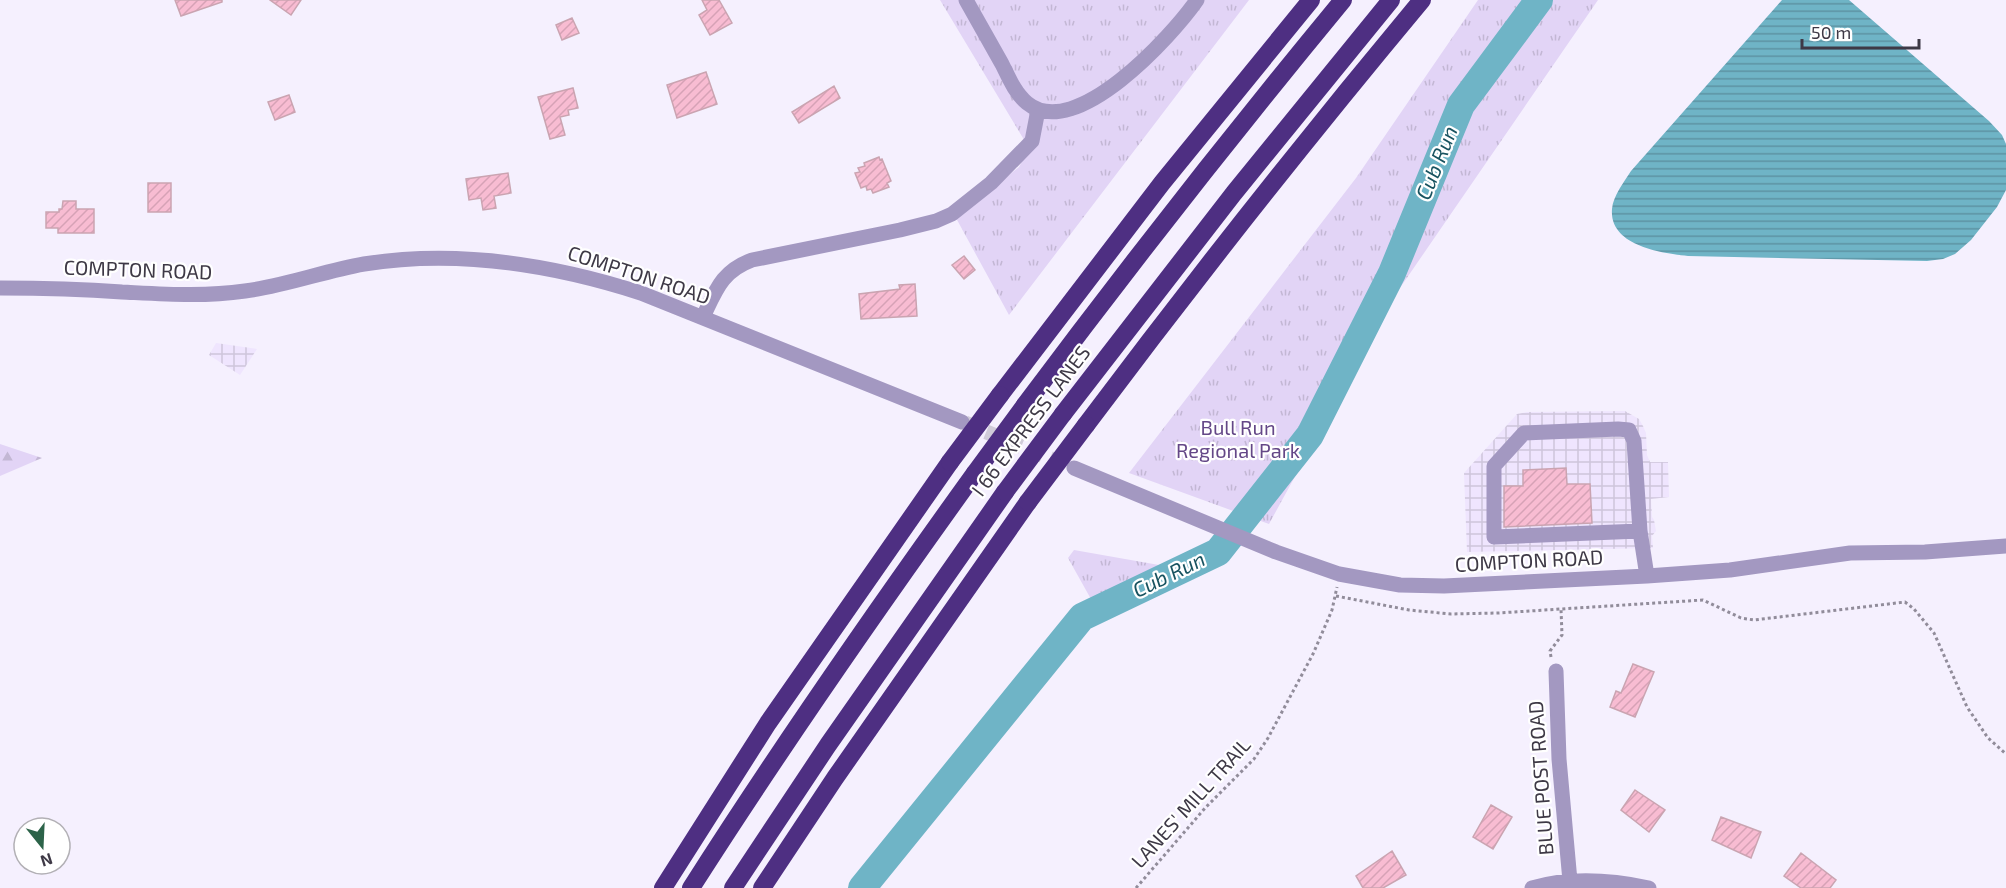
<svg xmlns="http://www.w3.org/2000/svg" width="2006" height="888" font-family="'Exo 2',sans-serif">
  <defs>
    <pattern id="industrial-grid" width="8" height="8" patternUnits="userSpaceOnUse" patternTransform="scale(1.5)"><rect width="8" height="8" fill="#efe5fe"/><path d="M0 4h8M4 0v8" fill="none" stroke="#cec5db"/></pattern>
    <pattern id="grass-tufts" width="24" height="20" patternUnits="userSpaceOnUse" patternTransform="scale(1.5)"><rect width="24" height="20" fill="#e2d4f6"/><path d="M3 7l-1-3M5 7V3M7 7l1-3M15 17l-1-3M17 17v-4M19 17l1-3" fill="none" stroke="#c3b7d4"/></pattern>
    <pattern id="forest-firs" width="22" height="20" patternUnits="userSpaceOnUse" patternTransform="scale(1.5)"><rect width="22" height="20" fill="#e2d4f6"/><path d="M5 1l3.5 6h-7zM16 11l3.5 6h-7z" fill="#c3b7d4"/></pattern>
    <pattern id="water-rules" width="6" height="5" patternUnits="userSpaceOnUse" patternTransform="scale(1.5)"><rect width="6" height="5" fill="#6fb4c6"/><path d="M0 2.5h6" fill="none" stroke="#5d93a3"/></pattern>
    <pattern id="building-hatch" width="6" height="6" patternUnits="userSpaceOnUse" patternTransform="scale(1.5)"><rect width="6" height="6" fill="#f8bcd2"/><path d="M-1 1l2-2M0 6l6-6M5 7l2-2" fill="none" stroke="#d6a2b6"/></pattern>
  </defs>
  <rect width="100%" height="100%" fill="#f5f0fe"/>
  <!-- industrial -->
  <path fill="url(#industrial-grid)" d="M216 343 257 349 240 375 209 355Z
    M1625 411 1639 419 1643 426 1646 433 1647 455 1650 462H1668L1669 497 1651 499 1652 517 1654 520 1656 531 1652 536 1653 548 1467 552 1464 473 1517 414 1527 412Z"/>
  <!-- grass -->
  <path fill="url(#grass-tufts)" d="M940 0H1249L1009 315 956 218 1019 167 1029 148Z
    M1478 0H1598L1391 301 1269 524 1129 473 1356 178Z
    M1074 550 1176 568 1101 617 1068 558Z"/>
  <!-- forest -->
  <path fill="url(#forest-firs)" d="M0 444 42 458 0 476Z"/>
  <!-- water -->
  <path fill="url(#water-rules)" d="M1782 0H1849L1989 121 2002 135 2006 144V190L1997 207 1971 240 1955 254 1943 259 1927 261 1688 256C1662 253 1609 246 1612 209 1613 196 1624 182 1631 171Z"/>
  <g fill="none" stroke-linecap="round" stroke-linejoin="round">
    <!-- river -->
    <path stroke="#6fb4c6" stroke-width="28" d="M862 888 1082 617 1218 552 1310 435 1392 273 1461 105 1539 0"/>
  </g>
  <!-- building -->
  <path fill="url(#building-hatch)" stroke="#caa4b1" stroke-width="1.5" d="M175 0H222V2L181 16Z
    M270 0H301L291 15Z
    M702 0H719L732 23 710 35 699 15 707 10Z
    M572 18 579 33 562 40 556 25Z
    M706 72 717 104 677 118 667 85Z
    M834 86 840 98 799 123 792 112Z
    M573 88 578 108 568 110 569 115 560 117 565 135 550 139 538 97Z
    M289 95 295 112 275 120 268 102Z
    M879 157 880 160 882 159 891 181 887 183 889 187 873 193 871 189 867 190 866 186 861 188 855 173 860 172 858 168 865 166 864 163Z
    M508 173 511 193 494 196 496 208 483 210 481 198 469 200 466 179Z
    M148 183H171V212H148Z
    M63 201H76V209H94V233H58V228H46V212H59V209H62Z
    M964 256 975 270 964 279 952 265Z
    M915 284 917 316 861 319 859 294 900 289 899 285Z
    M1566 468 1567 484H1590L1592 523 1504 527V486H1523V470Z
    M1633 664 1654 672 1635 717 1610 707 1616 691 1621 693Z
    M1635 790 1665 810 1649 832 1621 810Z
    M1491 805 1512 817 1493 849 1473 837Z
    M1721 817 1761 832 1751 858 1712 840Z
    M1392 851 1406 875 1383 888H1363L1356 876Z
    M1801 853 1836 880 1830 888H1801L1784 876Z"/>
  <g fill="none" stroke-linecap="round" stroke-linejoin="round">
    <!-- minor-tunnel -->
    <path stroke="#d0cbd9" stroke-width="15" stroke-dasharray="15 8" stroke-linecap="butt" d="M965 423 1068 466"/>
    <!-- path -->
    <path stroke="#918c9a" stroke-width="3" stroke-dasharray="3 3" stroke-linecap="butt" d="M1336 596 1409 610 1451 614 1498 613 1703 600 1741 618 1754 620 1905 602 1914 609 1934 633 1967 707 1988 738 2006 754
      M1551 657 1550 651 1562 635 1561 609
      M1136 888 1206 807 1254 759 1268 738 1313 654 1332 610 1337 587"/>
    <!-- minor -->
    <path stroke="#a398c1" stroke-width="15" d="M966 0C978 21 990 43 1002 64 1009 78 1015 93 1027 103 1075 143 1172 36 1197 0
      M0 288C41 288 81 289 122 292 163 294 204 297 245 291 285 286 324 271 364 264 458 249 551 264 641 293L962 422
      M703 317C716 290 722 271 752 260L900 230 936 221 952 214 991 183 1032 141 1038 110
      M1074 468 1276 552 1339 574 1400 585 1444 586 1647 576 1730 570 1850 553 1925 552 2006 546
      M1640 531 1494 537V466L1524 433 1618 429 1629 430 1634 441 1640 531 1647 576
      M1556 671 1559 759 1570 881
      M1532 888C1570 877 1611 880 1649 888"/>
    <!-- highway -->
    <path stroke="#4e2f82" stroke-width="18" d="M1000 395 1162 183 1311 0
      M1025 405C1128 267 1234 132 1343 0
      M1063 414 1234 193 1391 0
      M1086 425C1194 281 1306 139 1422 0
      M663 888 768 723 950 462
      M691 888C781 747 877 609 975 473
      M733 888 828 745 1005 492
      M762 888 835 778 1028 502"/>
    <!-- highway-bridge -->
    <path stroke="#4e2f82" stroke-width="18" d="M950 462 1000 395
      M975 473 1025 405
      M1005 492 1063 414
      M1028 502 1086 425"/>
  </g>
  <g text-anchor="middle" stroke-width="4.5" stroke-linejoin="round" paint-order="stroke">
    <!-- street labels -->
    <g font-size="20" fill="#3e3946" stroke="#fff">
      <text transform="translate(138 270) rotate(2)" y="7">COMPTON ROAD</text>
      <text transform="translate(639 275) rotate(18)" y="7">COMPTON ROAD</text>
      <text transform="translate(1031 421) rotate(-53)" y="7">I 66 EXPRESS LANES</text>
      <text transform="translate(1529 561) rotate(-3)" y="7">COMPTON ROAD</text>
      <text transform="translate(1541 778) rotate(-94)" y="7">BLUE POST ROAD</text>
      <text transform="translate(1191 803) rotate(-48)" y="7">LANES' MILL TRAIL</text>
    </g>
    <!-- park labels -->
    <g font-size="20" fill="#644787" stroke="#fff">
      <text x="1238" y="435">Bull Run<tspan x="1238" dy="23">Regional Park</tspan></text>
    </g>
    <!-- water labels -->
    <g font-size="21" font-style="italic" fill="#185360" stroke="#fff">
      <text transform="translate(1437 163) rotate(-68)" y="7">Cub Run</text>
      <text transform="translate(1169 575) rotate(-26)" y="7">Cub Run</text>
    </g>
  </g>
  <!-- north arrow -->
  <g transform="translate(42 846) rotate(162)"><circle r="28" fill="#ffffff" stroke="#b2b0b5" stroke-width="1.5"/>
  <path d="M0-4.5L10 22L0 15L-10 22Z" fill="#2c6349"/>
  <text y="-9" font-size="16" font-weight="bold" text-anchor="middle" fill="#3e3946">N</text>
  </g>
  <!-- scale -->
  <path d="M1802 39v9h117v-9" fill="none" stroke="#3e3946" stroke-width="3"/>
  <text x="1811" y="39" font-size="18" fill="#3e3946" stroke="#ffffff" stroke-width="4.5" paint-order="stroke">50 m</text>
</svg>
